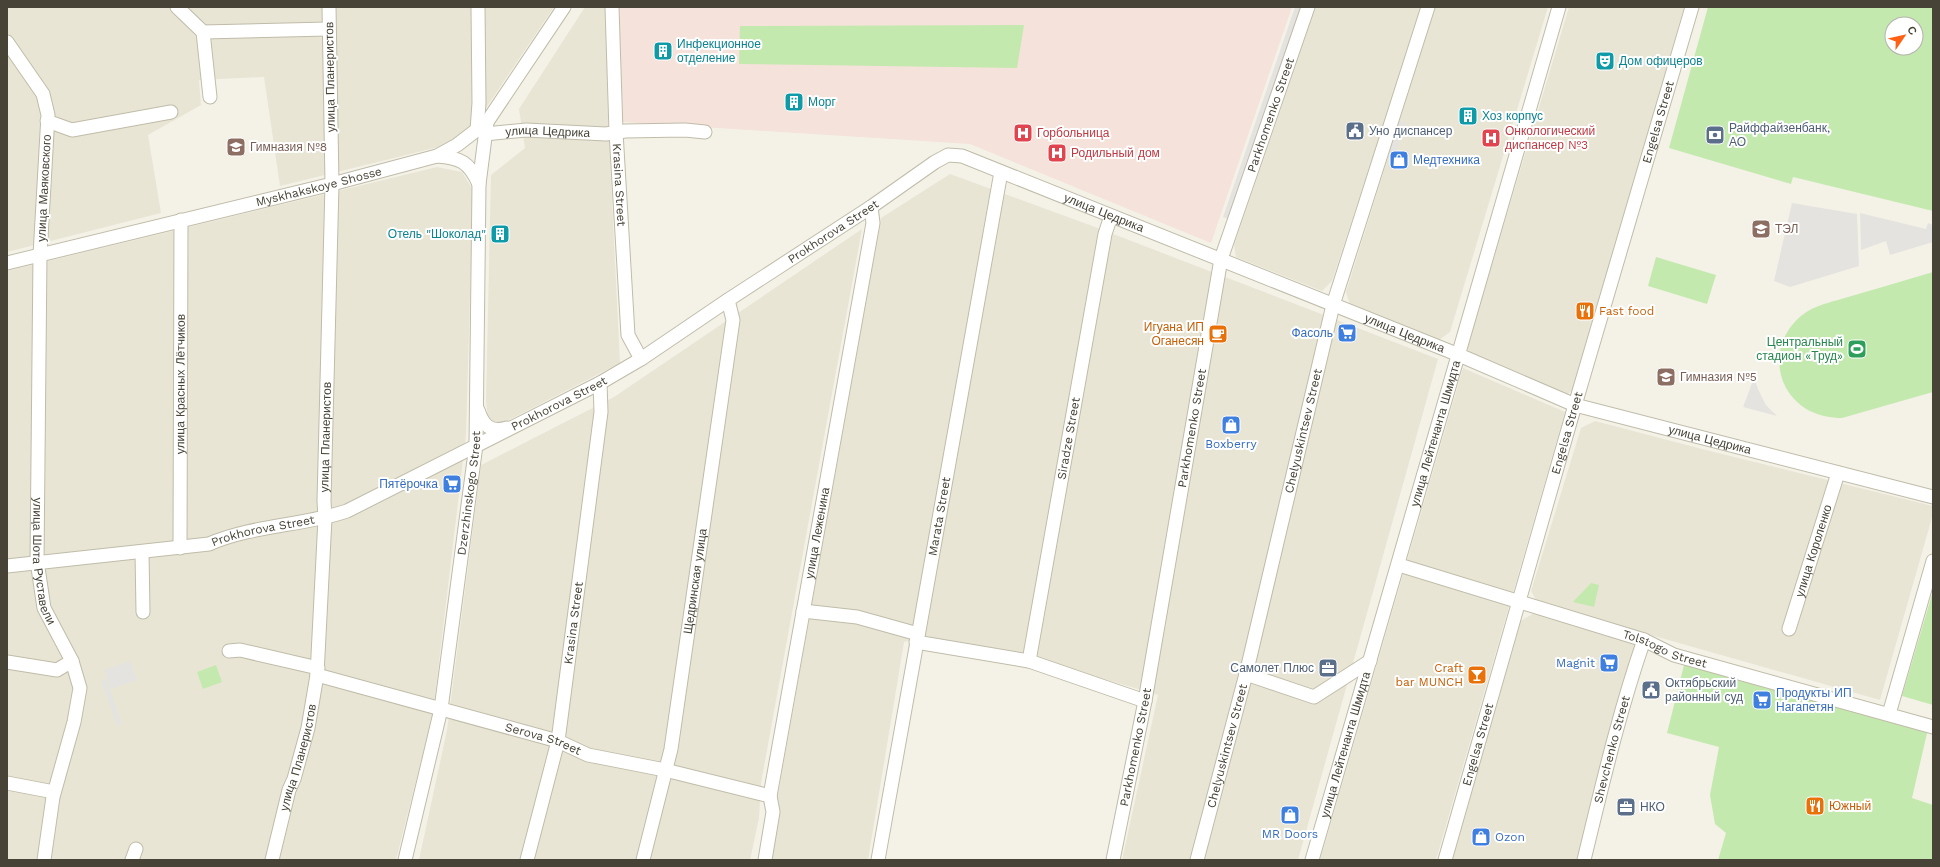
<svg xmlns="http://www.w3.org/2000/svg" width="1940" height="867" font-family="'Work Sans',sans-serif">
  <rect width="100%" height="100%" fill="#f4f2e7"/>
  <!-- residential -->
  <path fill="#e8e5d5" d="M7 7H554L469 133 451 144 280 186 264 77 199 80 201 105 148 135 161 213 7 252Z
    M585 7H606L608 119 620 363 501 424 488 419 486 401 491 175 525 148 519 109Z
    M1316 7H1422L1332 281 1322 291 1236 257 1234 245Z
    M1435 7H1548L1450 332 1439 340 1350 305 1346 292Z
    M1569 7H1684L1575 388 1567 395 1472 356 1467 348Z
    M437 167 462 172 473 190 466 435 433 713 396 860H7V271Z
    M950 174 1095 227 1438 359 1298 860H1122L1158 695 1020 654 925 636 904 642 868 860H771L778 794 881 218Z
    M862 229 761 783 759 818 750 860H419L447 730 481 465 614 397Z
    M1463 368 1565 412 1436 860H1320Z
    M1595 421 1706 450 1933 506V514L1880 700 1538 603 1531 591 1581 428Z
    M1534 613 1636 644 1579 860H1452L1519 622Z"/>
  <!-- medical -->
  <path fill="#f5e2da" d="M619 7H1292L1211 243 970 144 623 122Z"/>
  <!-- green -->
  <path fill="#c4e9ae" fill-rule="evenodd" d="M1708 7H1933V211L1793 177 1791 184 1669 148ZM1892 24H1916V48H1892Z
    M1024 25 1017 68 739 64 740 26Z
    M1656 257 1716 275 1707 304 1648 286Z
    M1933 272V392L1842 418C1819 418 1798 409 1786 388 1771 360 1782 327 1808 311 1820 304 1835 301 1848 297 1877 289 1905 280 1933 272Z
    M1591 583 1599 585 1594 607 1573 602Z
    M1933 591V705L1902 696Z
    M216 665 222 682 203 689 197 672Z
    M1684 665 1928 729 1912 798 1933 805V860H1718L1726 833 1715 824 1710 795 1719 747 1667 733Z"/>
  <!-- parking -->
  <path fill="#e5e3df" d="M1295 7H1301L1228 219 1223 217Z
    M1396 120 1406 123 1395 154 1385 151Z
    M1792 203 1857 214 1859 266 1790 287 1774 281Z
    M1860 213 1926 229 1928 223 1933 225V242L1890 255 1886 241 1861 250Z
    M1754 378 1758 389 1766 405 1777 416 1743 407Z
    M130 661 137 680 111 689 104 670Z
    M106 679 122 724 117 726 101 680Z"/>
  <g fill="none" stroke-linecap="round" stroke-linejoin="round">
    <!-- minor casing -->
    <g stroke="#c0bca9" stroke-width="15">
      <g id="minor">
        <path d="M177 7 203 32 210 97"/>
        <path id="s1" d="M612 7 616 132 628 335 641 359"/>
        <path d="M203 32 328 29"/>
        <path id="s2" d="M7 42 43 94 48 115 40 255 37 561 44 608 72 661 80 688 74 722 53 797 44 860"/>
        <path d="M47 121 72 130 171 112"/>
        <path d="M477 130 479 103 478 7"/>
        <path id="s3" d="M485 134 526 130 606 134 625 131 685 130 705 132"/>
        <path d="M437 156C461 158 469 162 479 184"/>
        <path id="s4" d="M7 263 332 184 437 156 457 145 487 122 564 7"/>
        <path d="M478 410C483 425 490 433 507 428"/>
        <path id="s5" d="M180 548 181 220"/>
        <path d="M142 552 143 612"/>
        <path id="s6" d="M1399 565 1644 640 1674 655 1933 727"/>
        <path id="s7" d="M7 566 209 544C253 525 302 526 347 511L600 383 641 359 728 300 871 207 935 162 948 155 962 156 1459 355 1575 405 1933 497"/>
        <path d="M803 611 857 617 918 634"/>
        <path id="s8" d="M1789 629 1838 473"/>
        <path d="M916 642 1029 661 1145 701"/>
        <path d="M229 651 240 650 318 668"/>
        <path id="s9" d="M1029 661 1105 234 1111 216"/>
        <path d="M7 662 57 670 72 661"/>
        <path d="M1246 674 1314 697 1370 661"/>
        <path id="s10" d="M317 675 558 741 588 755 665 770 770 796"/>
        <path d="M1889 714 1933 561"/>
        <path d="M7 783 54 792"/>
        <path d="M132 860 136 849"/>
        <path id="s11" d="M272 860 289 790 294 779 308 728 317 675 325 518 324 501 332 184 329 7"/>
        <path id="s12" d="M405 860 441 709 476 445 479 184 487 122"/>
        <path id="s13" d="M527 860 558 741 601 412 600 383"/>
        <path id="s14" d="M643 860 671 749 733 320 728 300"/>
        <path id="s15" d="M765 860 773 812 770 796 873 223 871 207"/>
        <path id="s16" d="M878 860 1001 172"/>
        <path id="s17" d="M1113 860 1145 701 1221 259 1308 7"/>
        <path id="s18" d="M1197 860 1246 674 1333 305 1428 7"/>
        <path id="s19" d="M1312 860 1559 7"/>
        <path id="s20" d="M1445 860 1575 405 1692 7"/>
        <path id="s21" d="M1584 860C1602 786 1619 712 1644 640"/>
      </g>
    </g>
    <!-- minor -->
    <use href="#minor" stroke="#fff" stroke-width="13"/>
  </g>
  <!-- icons -->
  <defs>
    <g id="building-square" transform="scale(1)"><rect x="-9" y="-9" width="18" height="18" rx="4" fill="#0f9aa8" stroke="#fff"/><path d="M-4-6H4V6H1V3H-1V6H-4ZM-2.5-4.3h1.7v1.8h-1.7ZM.8-4.3h1.7v1.8H.8ZM-2.5-1h1.7V.8h-1.7ZM.8-1h1.7V.8H.8Z" fill="#fff"/></g>
    <g id="theatre-square" transform="scale(1)"><rect x="-9" y="-9" width="18" height="18" rx="4" fill="#0f9aa8" stroke="#fff"/><path d="M-5-5.5Q0-4 5-5.5V0Q5 5 0 6Q-5 5-5 0ZM-3.3-2.5H-1v1.5H-3.3ZM1-2.5H3.3v1.5H1ZM-2.8 1Q0 5.5 2.8 1Z" fill="#fff"/></g>
    <g id="civic-square" transform="scale(1)"><rect x="-9" y="-9" width="18" height="18" rx="4" fill="#5c6f8a" stroke="#fff"/><path d="M-.6-6.5H3V-4.5H.6V-3L4-1V1h2V6H-6V1h2V-1L-.6-3ZM-1.2 2.5V6h2.4V2.5Z" fill="#fff"/></g>
    <g id="hospital-square" transform="scale(1)"><rect x="-9" y="-9" width="18" height="18" rx="4" fill="#e0444e" stroke="#fff"/><path d="M-5-5h3v3.5h4V-5h3V5h-3V1.5h-4V5h-3Z" fill="#fff"/></g>
    <g id="bank-square" transform="scale(1)"><rect x="-9" y="-9" width="18" height="18" rx="4" fill="#5c6f8a" stroke="#fff"/><path d="M-6-4H6V4H-6ZM0-2.3a2.3 2.3 0 1 0 0 4.6a2.3 2.3 0 1 0 0-4.6Z" fill="#fff"/></g>
    <g id="school-square" transform="scale(1)"><rect x="-9" y="-9" width="18" height="18" rx="4" fill="#8d6e63" stroke="#fff"/><path d="M0-5L7-2L0 1L-7-2ZM-4 1L0 2.5L4 1V4Q0 6-4 4Z" fill="#fff"/></g>
    <g id="shop-square" transform="scale(1)"><rect x="-9" y="-9" width="18" height="18" rx="4" fill="#3f7fe0" stroke="#fff"/><path d="M-5-2.5h2.3a2.7 3.5 0 0 1 5.4 0H5L5.5 6h-11ZM-1.5-2.5h3a1.5 2.3 0 0 0-3 0Z" fill="#fff"/></g>
    <g id="restaurant-square" transform="scale(1)"><rect x="-9" y="-9" width="18" height="18" rx="4" fill="#e8710a" stroke="#fff"/><path d="M-5-6h1v4h1v-4h1v4h1v-4h1v5L-1.5 .5V6h-2V.5L-5-1ZM5-6V6H3V1.5H1.5Q1.5-4 5-6Z" fill="#fff"/></g>
    <g id="supermarket-square" transform="scale(1)"><rect x="-9" y="-9" width="18" height="18" rx="4" fill="#3f7fe0" stroke="#fff"/><path d="M-6-5.5h2.5l.6 2H6L4.5 2H-2.5L-4.4-4H-6ZM-1.5 3.2a1.3 1.3 0 1 0 .1 0ZM3 3.2a1.3 1.3 0 1 0 .1 0Z" fill="#fff"/></g>
    <g id="cafe-square" transform="scale(1)"><rect x="-9" y="-9" width="18" height="18" rx="4" fill="#e8710a" stroke="#fff"/><path d="M-5.5-4.5H6V0H3Q3 3.5 0 3.5H-2.5Q-5.5 3.5-5.5 0ZM3-3.2v2h1.7v-2ZM-6 4.5H4V6H-6Z" fill="#fff"/></g>
    <g id="stadium-square" transform="scale(1)"><rect x="-9" y="-9" width="18" height="18" rx="4" fill="#2e9e5b" stroke="#fff"/><path d="M0-5a6.5 5 0 1 0 0 10a6.5 5 0 1 0 0-10ZM-3.5-1.8h7v3.6h-7Z" fill="#fff"/></g>
    <g id="office-square" transform="scale(1)"><rect x="-9" y="-9" width="18" height="18" rx="4" fill="#5c6f8a" stroke="#fff"/><path d="M-6-3h4V-5.5h4V-3h4V5H-6ZM-1-4.5V-3h2v-1.5ZM-6 0V1H6V0Z" fill="#fff"/></g>
    <g id="bar-square" transform="scale(1)"><rect x="-9" y="-9" width="18" height="18" rx="4" fill="#e8710a" stroke="#fff"/><path d="M-6-5H6L.8 .8V4.5H3.5V6h-7V4.5H-.8V.8Z" fill="#fff"/></g>
  </defs>
  <g fill-rule="evenodd">
    <use href="#building-square" x="663" y="51"/>
    <use href="#theatre-square" x="1605" y="61"/>
    <use href="#building-square" x="794" y="102"/>
    <use href="#building-square" x="1468" y="116"/>
    <use href="#civic-square" x="1355" y="131"/>
    <use href="#hospital-square" x="1023" y="133"/>
    <use href="#bank-square" x="1715" y="135"/>
    <use href="#hospital-square" x="1491" y="138"/>
    <use href="#school-square" x="236" y="147"/>
    <use href="#hospital-square" x="1057" y="153"/>
    <use href="#shop-square" x="1399" y="160"/>
    <use href="#school-square" x="1761" y="229"/>
    <use href="#building-square" x="500" y="234"/>
    <use href="#restaurant-square" x="1585" y="311"/>
    <use href="#supermarket-square" x="1347" y="333"/>
    <use href="#cafe-square" x="1218" y="334"/>
    <use href="#stadium-square" x="1857" y="349"/>
    <use href="#school-square" x="1666" y="377"/>
    <use href="#shop-square" x="1231" y="425"/>
    <use href="#supermarket-square" x="452" y="484"/>
    <use href="#supermarket-square" x="1609" y="663"/>
    <use href="#office-square" x="1328" y="668"/>
    <use href="#bar-square" x="1477" y="675"/>
    <use href="#civic-square" x="1651" y="690"/>
    <use href="#supermarket-square" x="1762" y="700"/>
    <use href="#restaurant-square" x="1815" y="806"/>
    <use href="#office-square" x="1626" y="807"/>
    <use href="#shop-square" x="1290" y="815"/>
    <use href="#shop-square" x="1481" y="837"/>
  </g>
  <g text-anchor="middle" stroke-width="4" stroke-linejoin="round" paint-order="stroke">
    <!-- culture labels -->
    <g font-size="12" fill="#0d838f" stroke="#fff" text-anchor="start">
      <text x="677" y="48">Инфекционное<tspan x="677" dy="14">отделение</tspan></text>
      <text x="1619" y="65">Дом офицеров</text>
      <text x="808" y="106">Морг</text>
      <text x="1482" y="120">Хоз корпус</text>
      <text x="486" y="238" text-anchor="end">Отель "Шоколад"</text>
    </g>
    <!-- street labels -->
    <g font-size="12" fill="#474336" stroke="#fff">
      <text transform="translate(330 77) rotate(-91)" y="4">улица Планеристов</text>
      <text dy="4" stroke="none"><textPath href="#s17" startOffset="763">Parkhomenko Street</textPath></text>
      <text dy="4" stroke="none"><textPath href="#s20" startOffset="768">Engelsa Street</textPath></text>
      <text dy="4" stroke="none"><textPath href="#s3" startOffset="63">улица Цедрика</textPath></text>
      <text dy="4" stroke="none"><textPath href="#s1" startOffset="178">Krasina Street</textPath></text>
      <text dy="4" stroke="none"><textPath href="#s4" startOffset="321">Myskhakskoye Shosse</textPath></text>
      <text transform="translate(44 188) rotate(-87)" y="4">улица Маяковского</text>
      <text dy="4" stroke="none"><textPath href="#s7" startOffset="1212">улица Цедрика</textPath></text>
      <text dy="4" stroke="none"><textPath href="#s7" startOffset="907">Prokhorova Street</textPath></text>
      <text dy="4" stroke="none"><textPath href="#s7" startOffset="1536">улица Цедрика</textPath></text>
      <text dy="4" stroke="none"><textPath href="#s5" startOffset="164">улица Красных Лётчиков</textPath></text>
      <text dy="4" stroke="none"><textPath href="#s7" startOffset="583">Prokhorova Street</textPath></text>
      <text dy="4" stroke="none"><textPath href="#s17" startOffset="439">Parkhomenko Street</textPath></text>
      <text dy="4" stroke="none"><textPath href="#s18" startOffset="442">Chelyuskintsev Street</textPath></text>
      <text dy="4" stroke="none"><textPath href="#s20" startOffset="444">Engelsa Street</textPath></text>
      <text dy="4" stroke="none"><textPath href="#s19" startOffset="444">улица Лейтенанта Шмидта</textPath></text>
      <text dy="4" stroke="none"><textPath href="#s11" startOffset="429">улица Планеристов</textPath></text>
      <text dy="4" stroke="none"><textPath href="#s9" startOffset="226">Siradze Street</textPath></text>
      <text dy="4" stroke="none"><textPath href="#s7" startOffset="1860">улица Цедрика</textPath></text>
      <text dy="4" stroke="none"><textPath href="#s12" startOffset="373">Dzerzhinskogo Street</textPath></text>
      <text dy="4" stroke="none"><textPath href="#s16" startOffset="349">Marata Street</textPath></text>
      <text dy="4" stroke="none"><textPath href="#s7" startOffset="259">Prokhorova Street</textPath></text>
      <text dy="4" stroke="none"><textPath href="#s15" startOffset="332">улица Леженина</textPath></text>
      <text dy="4" stroke="none"><textPath href="#s8" startOffset="82">улица Короленко</textPath></text>
      <text dy="4" stroke="none"><textPath href="#s2" startOffset="532">улица Шота Руставели</textPath></text>
      <text dy="4" stroke="none"><textPath href="#s14" startOffset="284">Щедринская улица</textPath></text>
      <text dy="4" stroke="none"><textPath href="#s13" startOffset="242">Krasina Street</textPath></text>
      <text dy="4" stroke="none"><textPath href="#s6" startOffset="279">Tolstogo Street</textPath></text>
      <text dy="4" stroke="none"><textPath href="#s10" startOffset="235">Serova Street</textPath></text>
      <text dy="4" stroke="none"><textPath href="#s19" startOffset="120">улица Лейтенанта Шмидта</textPath></text>
      <text dy="4" stroke="none"><textPath href="#s20" startOffset="120">Engelsa Street</textPath></text>
      <text dy="4" stroke="none"><textPath href="#s18" startOffset="118">Chelyuskintsev Street</textPath></text>
      <text dy="4" stroke="none"><textPath href="#s17" startOffset="115">Parkhomenko Street</textPath></text>
      <text dy="4" stroke="none"><textPath href="#s21" startOffset="114">Shevchenko Street</textPath></text>
      <text dy="4" stroke="none"><textPath href="#s11" startOffset="106">улица Планеристов</textPath></text>
    </g>
    <!-- service labels -->
    <g font-size="12" fill="#4e5e75" stroke="#fff" text-anchor="start">
      <text x="1729" y="132">Райффайзенбанк,<tspan x="1729" dy="14">АО</tspan></text>
      <text x="1369" y="135">Уно диспансер</text>
      <text x="1314" y="672" text-anchor="end">Самолет Плюс</text>
      <text x="1665" y="687">Октябрьский<tspan x="1665" dy="14">районный суд</tspan></text>
      <text x="1640" y="811">НКО</text>
    </g>
    <!-- health labels -->
    <g font-size="12" fill="#be3a42" stroke="#fff" text-anchor="start">
      <text x="1505" y="135">Онкологический<tspan x="1505" dy="14">диспансер №3</tspan></text>
      <text x="1037" y="137">Горбольница</text>
      <text x="1071" y="157">Родильный дом</text>
    </g>
    <!-- education labels -->
    <g font-size="12" fill="#785e54" stroke="#fff" text-anchor="start">
      <text x="250" y="151">Гимназия №8</text>
      <text x="1775" y="233">ТЭЛ</text>
      <text x="1680" y="381">Гимназия №5</text>
    </g>
    <!-- shop labels -->
    <g font-size="12" fill="#366cbe" stroke="#fff" text-anchor="start">
      <text x="1413" y="164">Медтехника</text>
      <text x="1333" y="337" text-anchor="end">Фасоль</text>
      <text x="1231" y="448" text-anchor="middle">Boxberry</text>
      <text x="438" y="488" text-anchor="end">Пятёрочка</text>
      <text x="1595" y="667" text-anchor="end">Magnit</text>
      <text x="1776" y="697">Продукты ИП<tspan x="1776" dy="14">Нагапетян</tspan></text>
      <text x="1290" y="838" text-anchor="middle">MR Doors</text>
      <text x="1495" y="841">Ozon</text>
    </g>
    <!-- food labels -->
    <g font-size="12" fill="#c56008" stroke="#fff" text-anchor="start">
      <text x="1599" y="315">Fast food</text>
      <text x="1204" y="331" text-anchor="end">Игуана ИП<tspan x="1204" dy="14">Оганесян</tspan></text>
      <text x="1463" y="672" text-anchor="end">Craft<tspan x="1463" dy="14">bar MUNCH</tspan></text>
      <text x="1829" y="810">Южный</text>
    </g>
    <!-- leisure labels -->
    <g font-size="12" fill="#27864d" stroke="#fff" text-anchor="end">
      <text x="1843" y="346">Центральный<tspan x="1843" dy="14">стадион «Труд»</tspan></text>
    </g>
  </g>
  <!-- border -->
  <rect width="1940" height="867" fill="none" stroke="#474336" stroke-width="16"/>
  <!-- north arrow -->
  <g transform="translate(1904 36) rotate(56)"><circle r="19" fill="#ffffff" stroke="#b5b4af"/>
  <path d="M0-3L7 15L0 10L-7 15Z" fill="#ff6013"/>
  <text y="-6" font-size="11" font-weight="bold" text-anchor="middle" fill="#474336">С</text>
  </g>
</svg>
